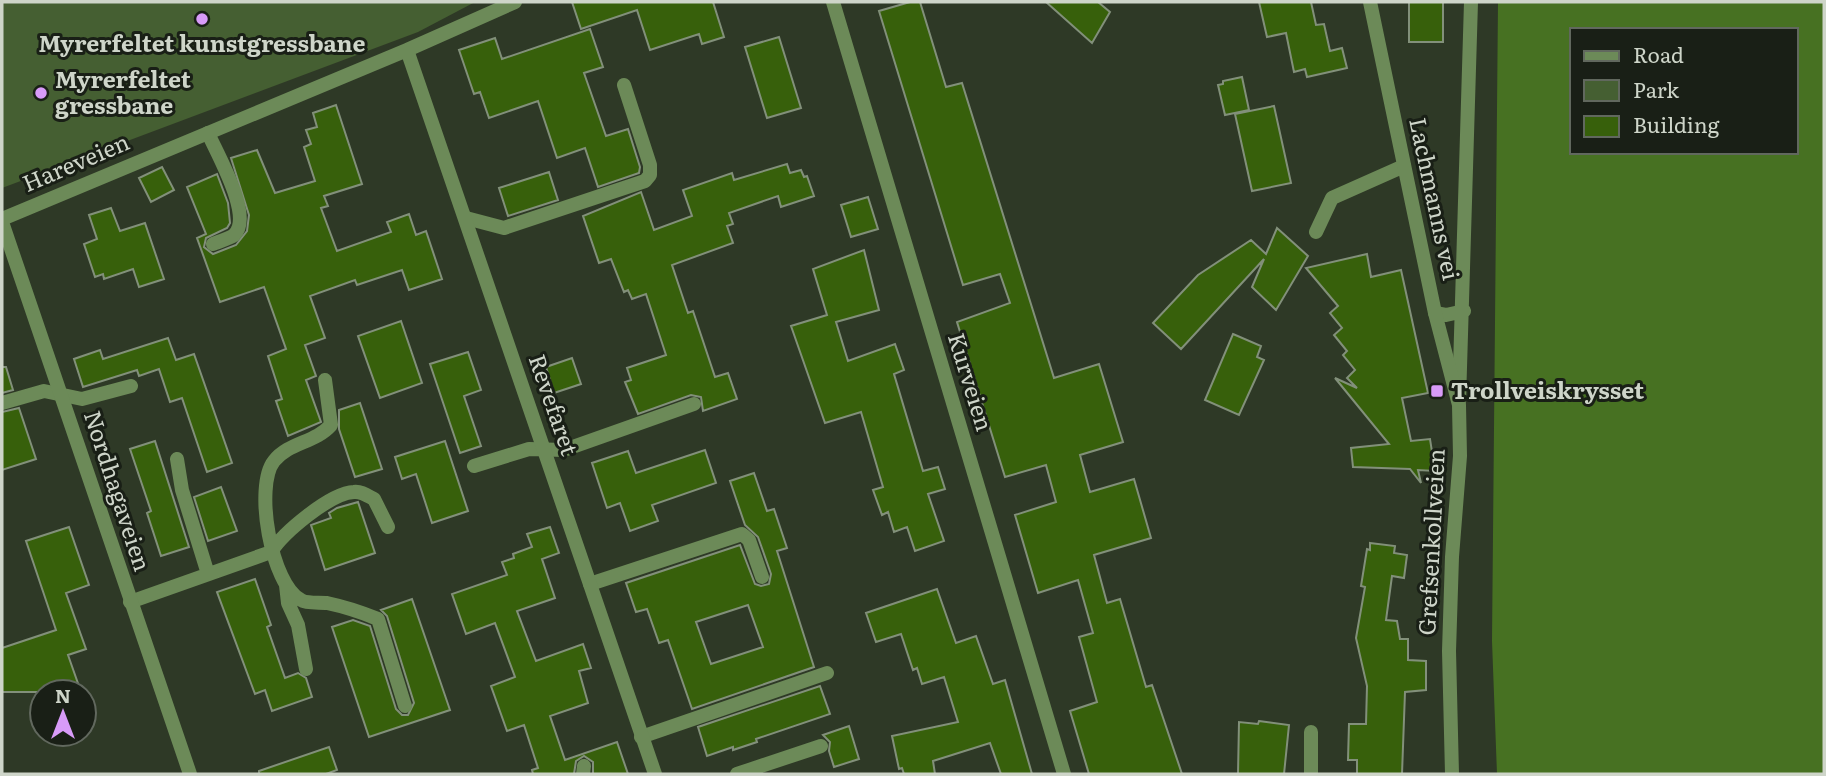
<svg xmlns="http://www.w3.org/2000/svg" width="1826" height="776" font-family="Literata,serif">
  <rect width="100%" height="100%" fill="#2e3926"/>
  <!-- green -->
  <path fill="#455f32" d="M2 2H475L418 32 2 188Z"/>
  <!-- forest -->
  <path fill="#477122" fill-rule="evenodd" d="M1498 2H1824V774H1497L1492 641ZM1572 30H1796V152H1572Z"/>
  <!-- building -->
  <path fill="#37600b" stroke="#82907a" stroke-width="2" fill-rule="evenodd" d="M572 2H713L724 37 702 44 699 34 650 50 637 10 581 29Z
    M910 2H920L946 87 962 83 1054 378 1099 364 1123 442 1080 455 1090 492 1134 479 1151 538 1094 555 1107 603 1120 599 1146 687 1152 685 1182 774H1089L1070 711 1097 702 1079 637 1093 633 1078 580 1038 593 1015 515 1056 502 1046 465 1005 477 957 322 1010 303 1000 274 963 285 879 11Z
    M1046 2H1098L1110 12 1092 43Z
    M1259 2H1311L1316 25 1324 24 1330 51 1342 48 1347 68 1307 77 1305 69 1294 72 1286 33 1267 37Z
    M1409 2H1443V42H1409Z
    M590 29 603 67 584 73 606 136 628 129 640 167 639 173 598 187 585 148 557 158 538 101 489 118 480 92 474 94 459 50 495 38 502 59Z
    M779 37 801 108 767 118 745 47Z
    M1242 77 1249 110 1225 115 1218 85 1223 84V81Z
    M336 105 362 184 324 196 328 206 321 208 337 251 391 232 387 222 409 214 416 235 426 231 442 279 409 290 402 270 357 285 355 280 310 296 325 338 305 345 316 376 306 380 321 422 288 436 276 401 282 399 268 356 286 349 264 287 220 302 197 238 206 234 187 187 217 174 228 203 230 223 227 228 206 238 204 247 213 254 236 245 247 231 249 215 231 158 257 150 275 193 315 181 304 147 311 144 306 130 317 127 313 113Z
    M1274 106 1291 183 1252 191 1235 114Z
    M787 164 790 173 801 170 804 177 807 176 814 196 781 207 778 196 729 213 733 224 727 226 733 243 672 265 688 313 693 311 715 377 728 373 737 399 703 411 701 397 691 395 638 414 625 382 631 380 627 368 666 355 646 294 632 299 628 290 624 292 611 259 599 263 583 216 641 192 654 230 692 216 683 190 732 173 734 180Z
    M162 167 174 190 151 202 139 178Z
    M549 172 558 200 508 216 499 188Z
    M868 197 878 229 851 237 841 205Z
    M111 208 120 231 145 223 164 279 139 287 133 269 104 279 103 274 95 277 84 244 97 239 89 215Z
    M1277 228 1308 256 1276 310 1252 287 1264 259 1181 349 1153 323 1198 275 1251 240 1266 254Z
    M864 250 879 310 836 322 848 361 895 344 904 370 894 374 923 471 938 467 945 489 928 494 944 541 915 551 907 527 894 532 888 512 882 515 873 490 883 487 861 412 825 423 791 326 827 315 813 269Z
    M1367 254 1371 277 1401 270 1428 393 1402 398 1411 441 1430 439 1435 471 1418 470 1421 483 1410 469 1353 467 1351 448 1389 444 1335 378 1357 388 1347 378 1355 370 1343 355 1347 351 1334 335 1342 328 1330 313 1338 306 1306 268Z
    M401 321 422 383 380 398 358 336Z
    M1233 334 1261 346 1257 357 1264 360 1239 415 1205 400Z
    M168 338 176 360 194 354 232 463 207 472 182 398 170 402 159 369 139 376 137 370 83 387 74 359 100 350 103 359Z
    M468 352 481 390 464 396 481 446 460 453 430 364Z
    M572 358 581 384 554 393 546 367Z
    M2 367H6L13 390 2 393Z
    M360 403 382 469 355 477 339 429V410Z
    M19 408 36 459 2 470V412Z
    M155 441 189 547 161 556 147 513 151 511 130 449Z
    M445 441 468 511 432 523 416 474 402 479 395 457Z
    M705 450 716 483 652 505 658 521 630 531 620 503 607 508 592 463 628 451 636 473Z
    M754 473 767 511 774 509 787 548 777 551 814 667 692 709 668 640 659 643 647 609 636 612 626 583 740 545 755 584 761 586 769 584 771 574 758 537 745 525 730 481ZM748 605 763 647 711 664 696 622Z
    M221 487 237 531 208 541 194 497Z
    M358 502 375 553 325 570 311 525 331 518 329 513 337 508Z
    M69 527 89 585 66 593 86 649 68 655 81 692H2V648L56 630 26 541Z
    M550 527 559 553 542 559 555 598 517 611 536 661 583 644 591 668 579 671 588 703 550 716 565 760 617 742 628 774H593V762L584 756 576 761 574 774H533L532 770 538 768 524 725 507 731 491 686 515 677 495 623 466 634 452 594 507 575 502 562 514 558 513 554 532 547 527 534Z
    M1370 543 1395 546 1394 553 1407 555 1404 578 1392 576 1386 620 1397 621 1400 639H1408V660L1426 661V690L1405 692 1402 774H1357V760H1348L1349 724H1366L1367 686 1356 638 1365 587 1361 586 1367 549 1370 550Z
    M255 579 271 625 267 627 285 678 298 673 306 678 312 697 272 711 265 690 255 694 217 592Z
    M937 589 956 643 976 636 993 684 1005 680 1032 774H1001L990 743 933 761 935 774H904L902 768 899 769 892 736 958 722 944 677 922 684 917 668 913 670 901 634 876 642 866 613Z
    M412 599 450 710 369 737 332 627 353 620 370 626 396 709 402 715H408L414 703 387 616 381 610Z
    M820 686 830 714 756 739 757 742 733 750V747L707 756 698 727Z
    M1259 721 1289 725 1284 774H1238L1239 722 1258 724Z
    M849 726 859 759 834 767 829 751 830 742 823 735Z
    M329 747 337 770 326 774H259V771Z"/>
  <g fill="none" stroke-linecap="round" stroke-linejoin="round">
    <!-- service -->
    <path stroke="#6c8a58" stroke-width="14" d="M208 133C217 154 254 217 234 235 229 239 219 241 213 244
      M466 218 504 228 645 181 650 175V165L624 85
      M1316 232 1332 198 1404 166
      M325 380 331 425C315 443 289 442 274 461 254 486 271 585 301 600 307 604 320 602 327 603 346 607 361 612 378 619L405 706
      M2 403 44 391 82 399 131 386
      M177 459 182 490 208 574
      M474 466 529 449 564 450 694 404
      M590 584 742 534 749 540 762 577
      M286 585 288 603 298 625 306 669
      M130 602 271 552C283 533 330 493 354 492 361 491 368 496 374 499L388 527
      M1311 732V774
      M641 737 827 673
      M583 774 584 766
      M737 774 821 746"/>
    <!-- minor -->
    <path stroke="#6c8a58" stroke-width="14" d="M833 2 1064 774
      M407 50 655 774
      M2 219 407 50 515 2
      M2 222 190 774
      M1435 313 1446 315 1464 311
      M1459 401 1471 2"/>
    <!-- tertiary -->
    <path stroke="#6c8a58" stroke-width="14" d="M1370 2 1435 313 1459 405 1460 456 1452 557 1449 651 1452 774"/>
  </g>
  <!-- markers -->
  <g fill="#d89bf8" stroke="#191f16" stroke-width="2.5">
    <circle cx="202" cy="19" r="7"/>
    <circle cx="41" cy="93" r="7"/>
    <rect x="1430" y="384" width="14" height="14" rx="3.5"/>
  </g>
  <g text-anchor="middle" stroke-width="6" stroke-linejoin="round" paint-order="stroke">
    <!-- poi labels -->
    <g font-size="23" font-weight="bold" fill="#ced5c9" stroke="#191f16" text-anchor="start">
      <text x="202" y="52" text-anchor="middle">Myrerfeltet kunstgressbane</text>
      <text x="55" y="88">Myrerfeltet<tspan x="55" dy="26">gressbane</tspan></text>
      <text x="1451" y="399">Trollveiskrysset</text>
    </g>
    <!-- street labels -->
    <g font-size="23" fill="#ced5c9" stroke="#191f16">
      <text transform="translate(76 163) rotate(-23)" y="8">Hareveien</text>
      <text transform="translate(1434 199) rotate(78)" y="8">Lachmanns vei</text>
      <text transform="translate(970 382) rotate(73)" y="8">Kurveien</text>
      <text transform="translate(553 405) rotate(71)" y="8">Revefaret</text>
      <text transform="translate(117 491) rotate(72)" y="8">Nordhagaveien</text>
      <text transform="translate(1432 542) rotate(-87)" y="8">Grefsenkollveien</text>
    </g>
  </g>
  <!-- border -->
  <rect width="1826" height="776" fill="none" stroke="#ced5c9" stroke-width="7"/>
  <!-- legend -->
  <rect x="1570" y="28" width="228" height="126" fill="#191f16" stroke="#61685e" stroke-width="2"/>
  <rect x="1584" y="51" width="35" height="10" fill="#6c8a58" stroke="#61685e" stroke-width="2"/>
  <text x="1633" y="63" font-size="21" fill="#ced5c9">Road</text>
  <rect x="1584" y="80" width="35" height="21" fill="#455f32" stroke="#61685e" stroke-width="2"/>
  <text x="1633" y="98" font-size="21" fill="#ced5c9">Park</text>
  <rect x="1584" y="116" width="35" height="21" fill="#37600b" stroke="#61685e" stroke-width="2"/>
  <text x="1633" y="133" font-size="21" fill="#ced5c9">Building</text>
  <!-- north arrow -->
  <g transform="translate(63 713)"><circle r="33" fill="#191f16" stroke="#61685e" stroke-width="2"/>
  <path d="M0-5L12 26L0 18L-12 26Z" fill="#d89bf8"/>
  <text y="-10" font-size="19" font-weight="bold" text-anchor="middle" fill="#ced5c9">N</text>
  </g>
</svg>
